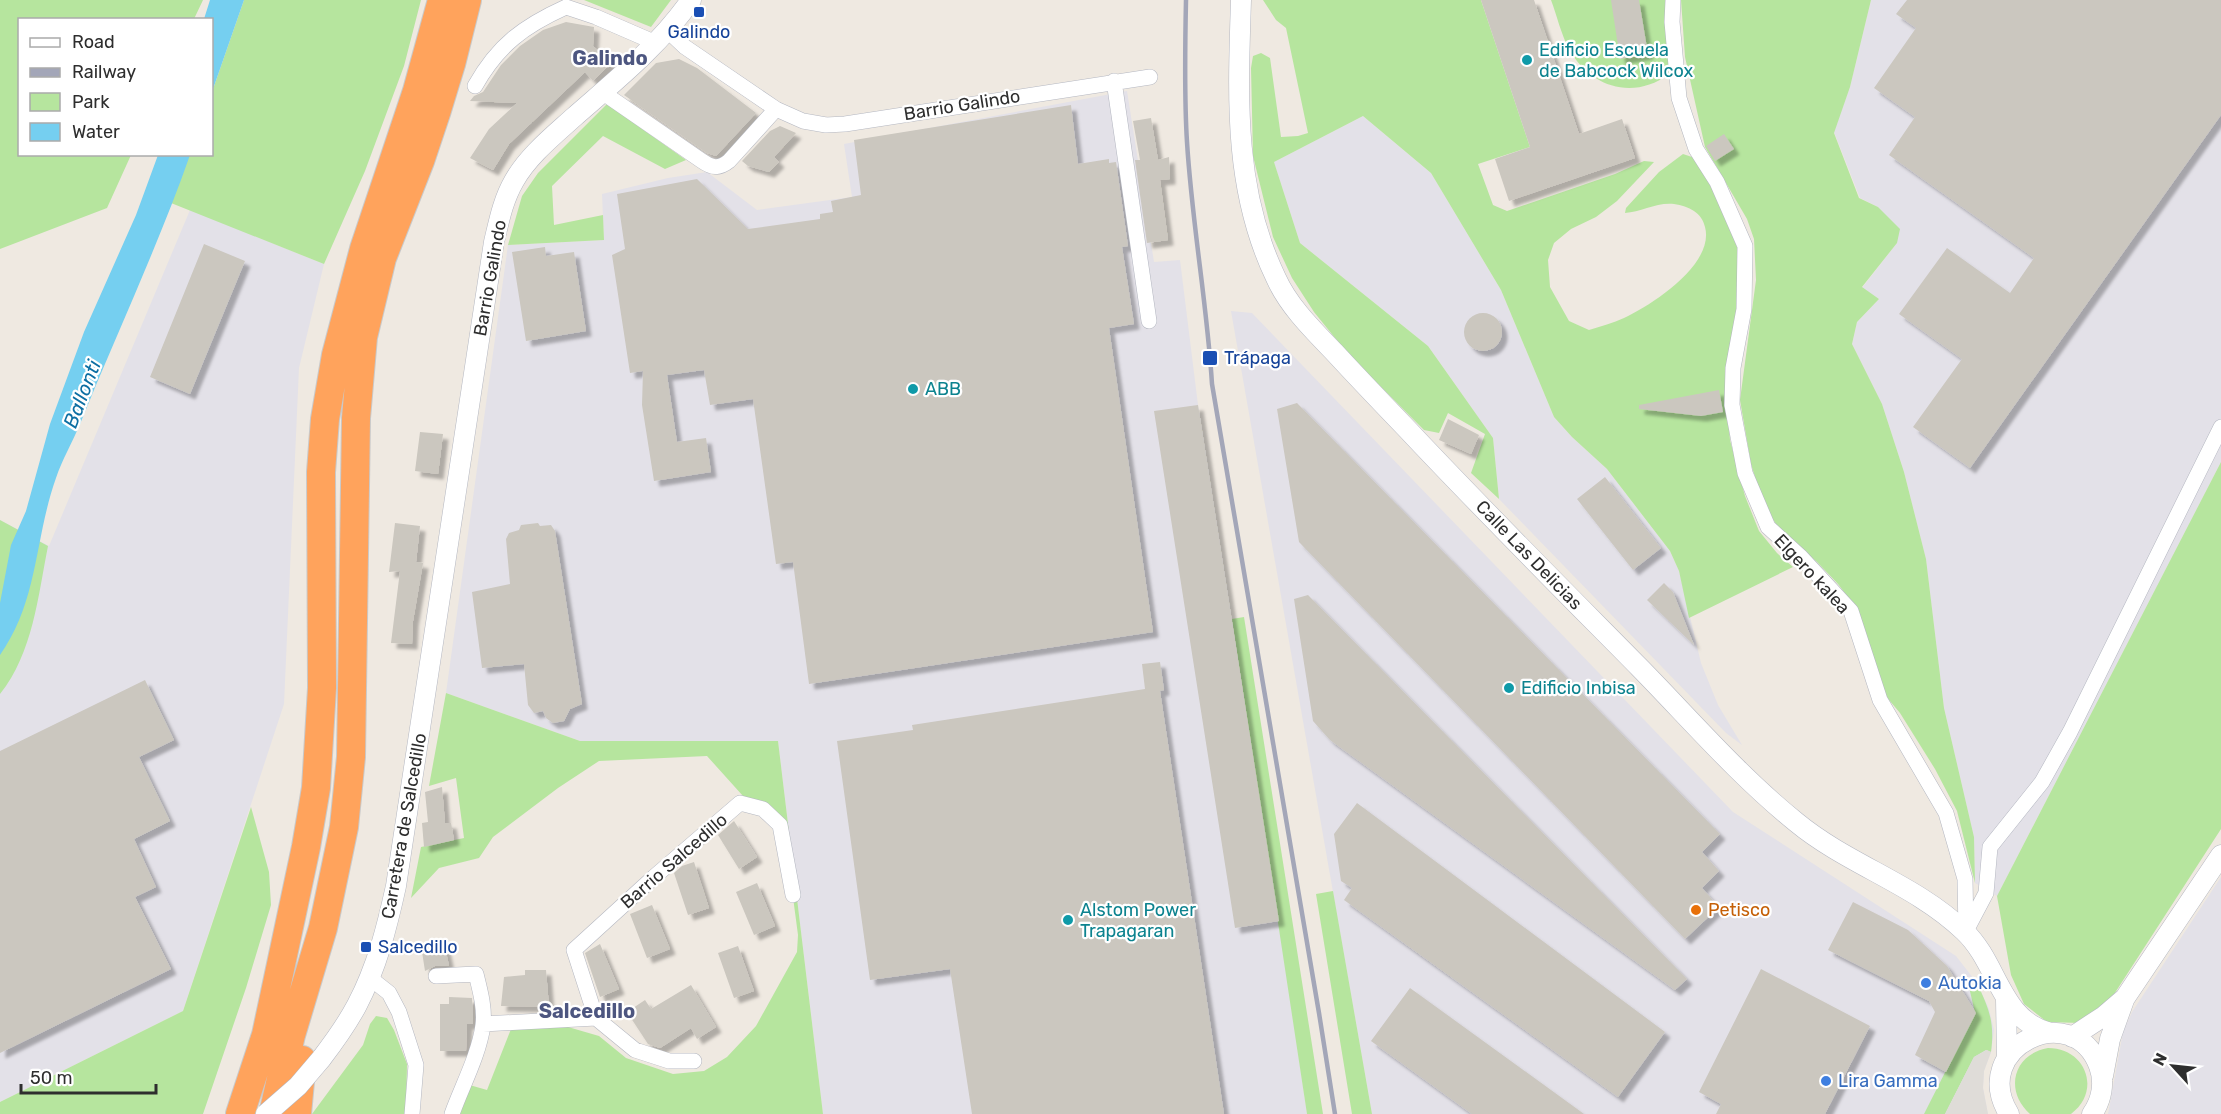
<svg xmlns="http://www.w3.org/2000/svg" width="2221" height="1114" font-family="Rubik,sans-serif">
  <defs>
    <filter id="shadow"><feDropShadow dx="5.5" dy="5.5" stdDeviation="1.5" flood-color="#0004"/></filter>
  </defs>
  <rect width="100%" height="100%" fill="#efe9e1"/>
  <!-- industrial -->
  <path fill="#e3e1e8" d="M1871 0H2221V462L1997 896 1975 883 1974 837 1944 708 1926 559 1904 472 1882 404 1852 344 1857 322 1879 299 1862 288 1897 243 1878 207 1860 198 1834 132 1850 87Z
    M1127 91 1154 262 1180 260 1198 405 1279 921 1307 1114H823L778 741H580L446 693 508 245 604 240 602 194 668 178 707 172 757 210 852 197 844 144Z
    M1363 116 1431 173 1501 290 1554 417 1572 437 1607 469 1670 551 1679 571 1701 663 1718 705 1742 745 1726 733 1499 499 1493 438 1428 346 1300 243 1274 162Z
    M190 210 324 264 299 368 284 704 183 1011 0 1102V520L49 546Z
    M1231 311 1252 313 1733 812 1956 956 1977 983 1989 1009 1994 1030 1991 1052 1984 1071 1983 1088 1988 1114H1372Z
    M2221 877V1114H2108L2123 1032 2132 1012Z"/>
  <!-- green -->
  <path fill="#b6e59e" d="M0 0H203L194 19 20 20V154L131 155 107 208 0 249Z
    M244 0H421L404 66 365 171 324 264 171 203 189 155 212 154V92Z
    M584 0H671L651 27Z
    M1263 0H1481L1530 147 1478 164 1493 205 1507 211 1615 174 1644 161 1654 162 1617 201 1596 217 1571 229 1554 243 1548 260 1550 287 1569 321 1589 330C1601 326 1613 323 1624 318 1652 305 1715 264 1705 227 1702 213 1689 206 1674 204 1657 202 1641 212 1625 213L1626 208 1659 172 1683 154 1695 158 1706 174 1734 237 1739 254 1738 303 1728 414 1730 440 1745 496 1759 531 1777 553 1793 567 1689 618 1679 571 1670 551 1607 469 1572 437 1554 417 1501 290 1431 173 1363 116 1274 162 1300 243 1428 346 1493 438 1499 499 1471 473 1485 434 1448 413 1439 433 1424 430 1348 354 1314 312 1292 278 1273 237 1253 156 1251 68 1253 56 1261 53 1270 58 1281 137 1298 136 1308 133 1286 28 1276 20Z
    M1551 0H1667L1670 64 1669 74C1633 101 1590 87 1569 49 1561 34 1557 16 1551 0Z
    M1681 0H1871L1850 87 1834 133 1859 198 1878 207 1900 229 1897 243 1862 287 1879 299 1857 322 1852 344 1882 404 1904 472 1926 559 1944 708 1974 837 1975 883 1957 811 1935 769 1900 713 1884 694 1854 605 1838 584 1817 562 1782 533 1764 506 1751 464 1740 400 1756 280 1754 239 1747 219 1705 147 1685 57Z
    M607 104 686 160 665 169 603 136 552 186 554 225 603 215 604 240 508 245 522 196 538 173Z
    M2221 462V829L2109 1002 2081 1023 2047 1022 2024 1004 2011 975 1997 896Z
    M0 520 48 546C38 596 33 653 0 694Z
    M1244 617 1323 1114H1307L1232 619Z
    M446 693 580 741H778L823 1114H455L466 1084 487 1090 511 1029 568 1027 599 1036 626 1058 673 1074 704 1071 727 1057 756 1026 797 952 798 935 783 822 743 796 707 756 599 761 558 788 493 837 479 858 439 868 411 898 421 847 464 838 456 778 429 786Z
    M251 807 269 872 271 905 246 988 203 1114H0V1102L183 1011Z
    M1333 891 1372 1114H1352L1316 894Z
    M1977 983C1989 1009 1995 1022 1991 1052L1986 1050 1974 1057 1945 1114H1924L1975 1013 1969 987Z
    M376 1016 387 1018 394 1030 407 1064 406 1114H312L363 1045 370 1024Z
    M2048 1048C2086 1048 2102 1091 2071 1114H2030C2004 1091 2013 1054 2048 1048Z"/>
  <!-- plaza -->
  <path fill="#dfdcd8" d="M1987 1050 1991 1052 1984 1071 1983 1088 1988 1114H1945L1974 1057Z"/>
  <!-- water -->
  <path fill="#75cff0" d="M210 0H244L212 92V20L204 19Z
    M158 155H190C158 246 116 335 80 424 72 443 62 460 56 478 34 540 39 599 0 655V603L11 545 26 511 50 424 84 332 136 215Z"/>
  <!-- building -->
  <path fill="#cbc7bf" filter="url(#shadow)" d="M1481 0H1534L1579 134 1622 119 1635 158 1509 201 1495 159 1530 147Z
    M1611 0H1639L1648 54 1620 59Z
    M1907 0H2221V115L1970 468 1913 427 1962 359 1899 314 1947 248 2010 293 2034 258 1889 155 1915 117 1874 88 1916 28 1896 14Z
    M566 22 594 27 593 46 611 63 593 81 585 72 509 144 493 170 470 158 489 129 517 103 470 101 474 96 483 92 501 65 520 46 543 30Z
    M679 59 697 68 756 113 716 156 707 153 624 95 656 63Z
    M1071 105 1078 164 1109 159V163L1116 162 1128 246 1122 247 1134 324 1109 328 1153 632 809 684 793 562 776 564 753 399 710 405 704 370 667 375 677 442 706 438 711 472 654 481 642 405 643 371 630 373 612 255 625 249 617 194 697 179 748 229 820 219V214L833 212 831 201 861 195 854 140Z
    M1151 118 1158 160 1169 157 1170 179 1160 180 1168 240 1147 243 1135 160H1140L1133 121Z
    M780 126 796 133 774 157 779 162 769 172 748 166 742 161 770 131Z
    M1724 134 1734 149 1715 161 1706 146Z
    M204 244 245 261 190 394 150 377Z
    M545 247 546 256 574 252 586 331 526 341 512 252Z
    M1464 332a19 19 0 1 1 38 0a19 19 0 1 1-38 0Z
    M1719 390 1723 412 1701 416 1639 409V405Z
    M1297 403 1720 834 1702 852 1719 871 1702 888 1719 907 1685 939 1299 542 1277 409Z
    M1198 405 1279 921 1235 928 1154 411Z
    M1448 419 1479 435 1471 454 1439 440Z
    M420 432 443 434 438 474 415 471Z
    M1605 477 1661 548 1633 570 1577 499Z
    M395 523 420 526 416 562 423 563 413 621 412 644 391 643 400 571 389 572Z
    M538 523 540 526 551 525 555 531 582 704 570 709 564 721 553 723 546 718 543 711 534 713 528 705 524 664 482 668 472 592 510 584 506 539 509 533 519 530 521 525Z
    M1664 583 1673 592 1694 645 1647 600Z
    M1308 595 1687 979 1675 990 1330 740 1313 721 1294 599Z
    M1160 662 1164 690 1160 691 1224 1114H972L950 969 870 980 837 741 913 730 912 725 1145 689 1142 664Z
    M145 680 174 740 139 757 170 821 134 839 156 887 135 897 171 969 0 1053V751Z
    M442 787 445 823H451L454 840 424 847 422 823 428 822 425 792Z
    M1357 803 1665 1032 1618 1097 1344 900 1352 888 1341 881 1334 834Z
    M734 821 757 857 739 869 718 835Z
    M694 862 709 908 688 915 674 873 682 866Z
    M757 883 775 926 754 935 736 892Z
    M1853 902 1908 930 1947 966 1976 1013 1946 1072 1915 1055 1935 1012 1929 1001 1828 950Z
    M652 905 670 949 647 958 630 914Z
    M600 944 619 989 600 997 585 953Z
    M738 946 754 991 734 998 718 953Z
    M445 947 449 966H435L425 971 422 952Z
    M1761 969 1870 1026 1825 1114H1716L1721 1104 1699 1092Z
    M525 970H546L549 1007 501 1006 504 977 525 975Z
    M691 985 716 1027 697 1039 691 1028 660 1048 648 1044 627 1012 645 1000 651 1009Z
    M1410 988 1584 1114H1472L1371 1041Z
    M449 997 472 998 473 1024H467L466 1051H440V1004H449Z"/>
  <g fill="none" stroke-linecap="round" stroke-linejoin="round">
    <!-- minor casing -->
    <g stroke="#b4b7c1" stroke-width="16">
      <path id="minor" d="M1673 0 1672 22 1679 98 1696 149 1717 182 1745 246 1744 309 1733 368 1732 405 1745 473 1768 527 1801 557 1851 611 1880 700 1946 813 1965 879 1966 932
        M668 31 685 47 776 109 803 121 826 125 845 124 1150 77
        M1114 81 1149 321
        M475 86C498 45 524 26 566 7L596 17 656 43
        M602 92 702 161C712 168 719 169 729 161L776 109
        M1967 929 1986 893 1990 847 2042 782 2070 732 2221 427
        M436 976 476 974C480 990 485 1008 483 1025 479 1055 462 1086 452 1114
        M370 978 389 993 399 1012 416 1065 412 1114
        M483 1024 596 1018
        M694 1061H669L635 1050 596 1018 574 950 654 877 740 803 763 809 780 825 793 895"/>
    </g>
    <!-- tertiary casing -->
    <g stroke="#b4b7c1" stroke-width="21">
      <path id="tertiary" d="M1241 0C1238 96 1233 189 1276 278 1289 307 1314 331 1336 354 1359 379 1383 404 1407 429 1483 510 1561 588 1639 667 1690 719 1739 776 1796 822 1848 865 1915 884 1964 931 1999 964 1999 1019 2050 1033
        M2006 999 2007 1057
        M2072 1037 2104 1016 2125 998 2221 855
        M321 1059C334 1042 347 1024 357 1005 377 967 387 927 396 886L494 242C499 221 503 200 514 181 528 156 553 136 574 117 615 81 659 46 691 0
        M2103 1076 2110 1039 2124 1000
        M2009 1114C1968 1047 2073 997 2099 1066 2105 1082 2102 1100 2092 1114"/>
    </g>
    <!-- motorway casing -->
    <g stroke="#c9c9c9" stroke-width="30">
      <path id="motorway" d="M240 1114 266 1035 306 847 316 788 322 688 321 472 325 419 336 355 364 249 417 91 442 0
        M273 1114 291 1035 323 928 344 827 351 757 356 418 363 337 382 258 420 161 437 110 451 64 467 0
        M297 1114 302 1060"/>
    </g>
    <!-- minor -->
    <use href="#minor" stroke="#fff" stroke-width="15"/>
    <!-- tertiary -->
    <use href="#tertiary" stroke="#fff" stroke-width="20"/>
    <!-- motorway -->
    <use href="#motorway" stroke="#ffa35c" stroke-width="28"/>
    <!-- rail -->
    <path stroke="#a3a6b8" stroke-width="4.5" d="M1186 0C1185 47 1184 95 1187 142 1192 224 1207 303 1212 384L1319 1013 1335 1114"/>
    <!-- tertiary-bridge casing -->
    <g stroke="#b4b7c1" stroke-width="21" stroke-linecap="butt">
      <path id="tertiary-bridge" d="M266 1114 298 1086 321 1059"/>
    </g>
    <!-- tertiary-bridge -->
    <use href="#tertiary-bridge" stroke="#fff" stroke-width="20"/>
  </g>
  <!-- markers -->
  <g fill="#1a4fb4" stroke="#fff" stroke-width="2">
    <rect x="693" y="6" width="12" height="12" rx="3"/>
    <rect x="1202" y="350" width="16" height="16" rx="3"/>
    <rect x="360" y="941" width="12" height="12" rx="3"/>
  </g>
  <g fill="#0f9aa8" stroke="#fff" stroke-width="2">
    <circle cx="1527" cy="60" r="6"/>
    <circle cx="913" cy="389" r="6"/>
    <circle cx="1509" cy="688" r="6"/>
    <circle cx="1068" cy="920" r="6"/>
  </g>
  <circle fill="#e8710a" stroke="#fff" stroke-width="2" cx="1696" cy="910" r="6"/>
  <g fill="#3f7fe0" stroke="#fff" stroke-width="2">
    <circle cx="1926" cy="983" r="6"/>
    <circle cx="1826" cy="1081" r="6"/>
  </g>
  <g text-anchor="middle" stroke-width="4.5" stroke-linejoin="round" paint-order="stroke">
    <!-- transit labels -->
    <g font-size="18" fill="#164399" stroke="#fff" text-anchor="start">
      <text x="699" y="38" text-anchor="middle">Galindo</text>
      <text x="1224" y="364">Trápaga</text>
      <text x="378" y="953">Salcedillo</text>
    </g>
    <!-- culture labels -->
    <g font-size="18" fill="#0d838f" stroke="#fff" text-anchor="start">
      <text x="1539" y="56">Edificio Escuela<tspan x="1539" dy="21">de Babcock Wilcox</tspan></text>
      <text x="925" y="395">ABB</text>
      <text x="1521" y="694">Edificio Inbisa</text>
      <text x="1080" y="916">Alstom Power<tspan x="1080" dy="21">Trapagaran</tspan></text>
    </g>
    <!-- street labels -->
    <g font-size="18" fill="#2e2e2e" stroke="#fff">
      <text transform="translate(962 105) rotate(-9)" y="6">Barrio Galindo</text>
      <text transform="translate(490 278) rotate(-80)" y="6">Barrio Galindo</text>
      <text transform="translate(1529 555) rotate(46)" y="6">Calle Las Delicias</text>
      <text transform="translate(1812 574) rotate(47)" y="6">Elgero kalea</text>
      <text transform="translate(404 826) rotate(-80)" y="6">Carretera de Salcedillo</text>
      <text transform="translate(674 861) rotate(-41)" y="6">Barrio Salcedillo</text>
    </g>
    <!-- food labels -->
    <g font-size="18" fill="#c56008" stroke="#fff" text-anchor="start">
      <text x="1708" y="916">Petisco</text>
    </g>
    <!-- shop labels -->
    <g font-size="18" fill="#366cbe" stroke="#fff" text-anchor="start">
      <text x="1938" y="989">Autokia</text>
      <text x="1838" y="1087">Lira Gamma</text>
    </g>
    <!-- neighbourhood labels -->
    <g font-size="20" font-weight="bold" fill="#4d5680" stroke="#fff">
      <text x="610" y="65">Galindo</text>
      <text x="587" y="1018">Salcedillo</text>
    </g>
    <!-- water labels -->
    <g font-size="20" font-style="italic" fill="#0d6fa3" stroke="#fff">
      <text transform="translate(82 394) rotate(-69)" y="7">Ballonti</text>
    </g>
  </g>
  <!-- legend -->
  <rect x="18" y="18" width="195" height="138" fill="#ffffff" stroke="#ababab" stroke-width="1.5"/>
  <rect x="30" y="38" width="30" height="9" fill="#ffffff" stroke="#ababab" stroke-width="1.5"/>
  <text x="72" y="48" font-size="18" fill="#2e2e2e">Road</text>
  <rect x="30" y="68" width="30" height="9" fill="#a3a6b8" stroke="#ababab" stroke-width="1.5"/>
  <text x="72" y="78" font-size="18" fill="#2e2e2e">Railway</text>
  <rect x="30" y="93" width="30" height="18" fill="#b6e59e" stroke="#ababab" stroke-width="1.5"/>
  <text x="72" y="108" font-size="18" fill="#2e2e2e">Park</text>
  <rect x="30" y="123" width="30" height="18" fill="#75cff0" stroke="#ababab" stroke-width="1.5"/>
  <text x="72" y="138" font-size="18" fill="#2e2e2e">Water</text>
  <!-- north arrow -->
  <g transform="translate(2173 1066) rotate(297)" stroke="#ffffff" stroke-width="4.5" paint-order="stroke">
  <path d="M0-4.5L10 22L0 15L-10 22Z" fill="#2e2e2e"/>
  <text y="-9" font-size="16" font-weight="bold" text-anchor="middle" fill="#2e2e2e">N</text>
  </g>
  <!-- scale -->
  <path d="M21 1084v9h135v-9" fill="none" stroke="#2e2e2e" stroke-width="3"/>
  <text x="30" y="1084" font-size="18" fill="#2e2e2e" stroke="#ffffff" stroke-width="4.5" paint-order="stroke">50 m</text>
</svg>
